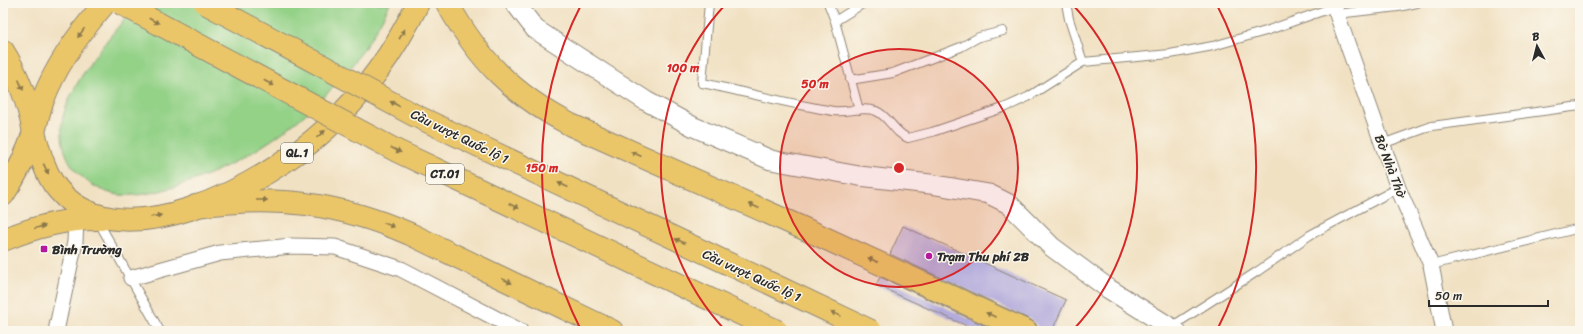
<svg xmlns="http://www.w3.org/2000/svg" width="1583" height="334" font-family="Sriracha,sans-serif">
  <rect width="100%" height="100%" fill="#fbf7ec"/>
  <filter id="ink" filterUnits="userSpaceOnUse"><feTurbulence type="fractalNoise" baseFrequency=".025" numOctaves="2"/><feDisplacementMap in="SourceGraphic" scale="8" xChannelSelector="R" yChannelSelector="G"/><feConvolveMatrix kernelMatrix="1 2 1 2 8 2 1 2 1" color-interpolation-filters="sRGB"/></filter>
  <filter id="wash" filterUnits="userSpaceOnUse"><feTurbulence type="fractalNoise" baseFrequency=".012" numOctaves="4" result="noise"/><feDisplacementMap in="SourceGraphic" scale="16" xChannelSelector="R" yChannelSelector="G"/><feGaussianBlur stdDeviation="0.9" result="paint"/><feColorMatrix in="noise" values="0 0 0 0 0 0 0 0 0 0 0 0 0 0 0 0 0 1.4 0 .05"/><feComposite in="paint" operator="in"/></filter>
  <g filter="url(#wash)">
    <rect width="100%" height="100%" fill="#f1e1c3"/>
    <!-- green -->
    <path fill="#94d288" stroke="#607e5a" d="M140 3H390C352 85 280 147 197 179 173 188 146 197 120 195 103 193 88 184 76 171 64 157 59 136 63 117 71 82 114 29 140 3Z"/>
    <g id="blocks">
      <!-- building -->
      <path fill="#b4acdc" d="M903 226 1066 300 1052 331H1038L1036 324 1031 320 890 254Z
        M880 277 996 331H978L876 285Z"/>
    </g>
  </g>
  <g filter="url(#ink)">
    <use href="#blocks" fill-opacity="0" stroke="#8e8677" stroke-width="1"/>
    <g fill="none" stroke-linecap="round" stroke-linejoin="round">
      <!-- service casing -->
      <g stroke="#8e8677" stroke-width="10">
        <path id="service" d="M709 3 702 83C745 92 789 104 833 111 847 113 862 106 876 111 889 116 894 133 908 138L932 132 1006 107 1028 97 1083 62 1170 54 1213 46 1266 31 1334 7
          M828 3 835 21 864 3
          M1066 3 1069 19 1083 62
          M1337 14 1398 7 1417 3
          M835 21 859 110
          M850 80 893 73 961 47 979 37 1003 31
          M1382 144 1432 126 1580 106
          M98 221 160 331
          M1431 265 1580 228
          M1171 327 1258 271 1310 235 1398 188"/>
      </g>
      <!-- minor casing -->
      <g stroke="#8e8677" stroke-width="17">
        <path id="minor" d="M1333 3 1398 188 1431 265 1444 331
          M131 278 220 253 292 246 335 247 401 269 520 331
          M56 331 75 242 76 220"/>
      </g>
      <!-- tertiary casing -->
      <g stroke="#8e8677" stroke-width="21">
        <path id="tertiary" d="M515 3 535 29 646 101 694 127 771 160 859 176 930 184 989 194 1009 204 1052 247 1109 289 1176 331"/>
      </g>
      <!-- trunk casing -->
      <g stroke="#8e8677" stroke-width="24">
        <path id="trunk" d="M34 132C39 150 43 167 53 183 114 270 269 182 326 129 365 93 395 51 418 3
          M3 195C16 176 27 154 34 132 37 121 39 110 43 100 56 64 81 31 105 3
          M3 240C34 227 68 218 102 219"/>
      </g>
      <!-- motorway casing -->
      <g stroke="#8e8677" stroke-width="24">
        <path id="motorway" d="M447 3C479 60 512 94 571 125L816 234 1026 331
          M3 51C19 76 28 103 34 132
          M196 206C275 195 336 202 410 234L612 331"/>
      </g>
      <!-- service -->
      <use href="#service" stroke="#fff" stroke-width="8"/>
      <!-- minor -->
      <use href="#minor" stroke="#fff" stroke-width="15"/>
      <!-- tertiary -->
      <use href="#tertiary" stroke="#fff" stroke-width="19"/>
      <!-- trunk -->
      <use href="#trunk" stroke="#ebc669" stroke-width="22"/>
      <!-- motorway -->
      <use href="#motorway" stroke="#ebc669" stroke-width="22"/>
      <!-- motorway-bridge casing -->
      <g stroke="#8e8677" stroke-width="24" stroke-linecap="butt">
        <path id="motorway-bridge" d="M120 3 397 151 777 331
          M205 3 414 115 871 331"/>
      </g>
      <!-- motorway-bridge -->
      <use href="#motorway-bridge" stroke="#ebc669" stroke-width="22"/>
    </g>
    <!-- one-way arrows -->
    <defs><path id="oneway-solid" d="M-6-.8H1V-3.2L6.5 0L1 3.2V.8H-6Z"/></defs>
    <g fill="#8b784a">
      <use href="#oneway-solid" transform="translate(154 21) rotate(28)"/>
      <use href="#oneway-solid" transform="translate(81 33) rotate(126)"/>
      <use href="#oneway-solid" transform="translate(402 34) rotate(-61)"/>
      <use href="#oneway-solid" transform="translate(269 83) rotate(28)"/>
      <use href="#oneway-solid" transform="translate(21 85) rotate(67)"/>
      <use href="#oneway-solid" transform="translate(395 104) rotate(-152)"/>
      <use href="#oneway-solid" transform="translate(321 134) rotate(-40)"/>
      <use href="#oneway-solid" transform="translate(396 150) rotate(27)"/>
      <use href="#oneway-solid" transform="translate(636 154) rotate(-156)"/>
      <use href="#oneway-solid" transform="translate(46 169) rotate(64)"/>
      <use href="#oneway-solid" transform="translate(563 185) rotate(-155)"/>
      <use href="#oneway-solid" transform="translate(262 200)"/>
      <use href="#oneway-solid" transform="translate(514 206) rotate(25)"/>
      <use href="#oneway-solid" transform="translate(754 206) rotate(-156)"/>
      <use href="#oneway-solid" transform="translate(156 216) rotate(-8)"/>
      <use href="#oneway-solid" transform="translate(389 225) rotate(22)"/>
      <use href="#oneway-solid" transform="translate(40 227) rotate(-14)"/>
      <use href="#oneway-solid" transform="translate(680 241) rotate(-155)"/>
      <use href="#oneway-solid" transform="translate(873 260) rotate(-155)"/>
      <use href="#oneway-solid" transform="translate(507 281) rotate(26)"/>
      <use href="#oneway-solid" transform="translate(836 314) rotate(-155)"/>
      <use href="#oneway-solid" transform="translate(991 315) rotate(-155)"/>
    </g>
  </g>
  <!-- distance rings -->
  <circle cx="899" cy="168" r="119" fill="#d62828" fill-opacity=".12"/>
  <g fill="none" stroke="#d62828" stroke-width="2">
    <circle cx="899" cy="168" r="119"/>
    <path d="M725 330A238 238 0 0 1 726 4M1072 4A238 238 0 0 1 1073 330"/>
    <path d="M581 330A357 357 0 0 1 582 3M1216 3A357 357 0 0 1 1217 330"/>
  </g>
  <!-- markers -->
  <g fill="#b5179e" stroke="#fbf7ec" stroke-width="1.5">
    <rect x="40" y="245" width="8" height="8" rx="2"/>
    <circle cx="929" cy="256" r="4"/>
  </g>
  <g text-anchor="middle" stroke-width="3" stroke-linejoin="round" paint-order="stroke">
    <!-- shield labels -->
    <g fill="#fbf7ec" stroke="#696865" stroke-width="1">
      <rect x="281" y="143" width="32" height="20" rx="3"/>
      <rect x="426" y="164" width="38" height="20" rx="3"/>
    </g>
    <g font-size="12" font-weight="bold" fill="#2b2b2b">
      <text x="297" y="157">QL.1</text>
      <text x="445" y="178">CT.01</text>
    </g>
    <!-- street labels -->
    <g font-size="13" fill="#2b2b2b" stroke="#fbf7ec">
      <text transform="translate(460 136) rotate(26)" y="5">Cầu vượt Quốc lộ 1</text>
      <text transform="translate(1391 166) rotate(69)" y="5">Bờ Nhà Thờ</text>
      <text transform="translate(752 275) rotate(25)" y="5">Cầu vượt Quốc lộ 1</text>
    </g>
    <!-- poi labels -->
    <g font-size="13" font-weight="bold" fill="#2b2b2b" stroke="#fbf7ec" text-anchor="start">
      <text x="52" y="254">Bình Trường</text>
      <text x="937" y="261">Trạm Thu phí 2B</text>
    </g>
  </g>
  <circle cx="899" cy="168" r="6" fill="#d62828" stroke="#fbf7ec" stroke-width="2"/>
  <g font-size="12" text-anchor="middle" font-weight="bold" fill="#d62828" stroke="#fbf7ec" stroke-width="3" stroke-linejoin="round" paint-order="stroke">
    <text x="683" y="72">100 m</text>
    <text x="815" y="88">50 m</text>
    <text x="542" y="172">150 m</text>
  </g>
  <!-- margin -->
  <rect width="1583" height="334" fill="none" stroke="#fbf7ec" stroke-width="16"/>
  <!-- north arrow -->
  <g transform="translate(1537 46) rotate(353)" stroke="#fbf7ec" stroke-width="3" paint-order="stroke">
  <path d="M0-3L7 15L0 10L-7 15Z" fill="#2b2b2b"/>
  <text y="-6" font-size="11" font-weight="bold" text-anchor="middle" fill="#2b2b2b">B</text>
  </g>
  <!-- scale -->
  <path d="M1429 300v6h119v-6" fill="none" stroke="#2b2b2b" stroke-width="2"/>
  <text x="1435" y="300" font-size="12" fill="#2b2b2b" stroke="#fbf7ec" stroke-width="3" paint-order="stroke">50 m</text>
</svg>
